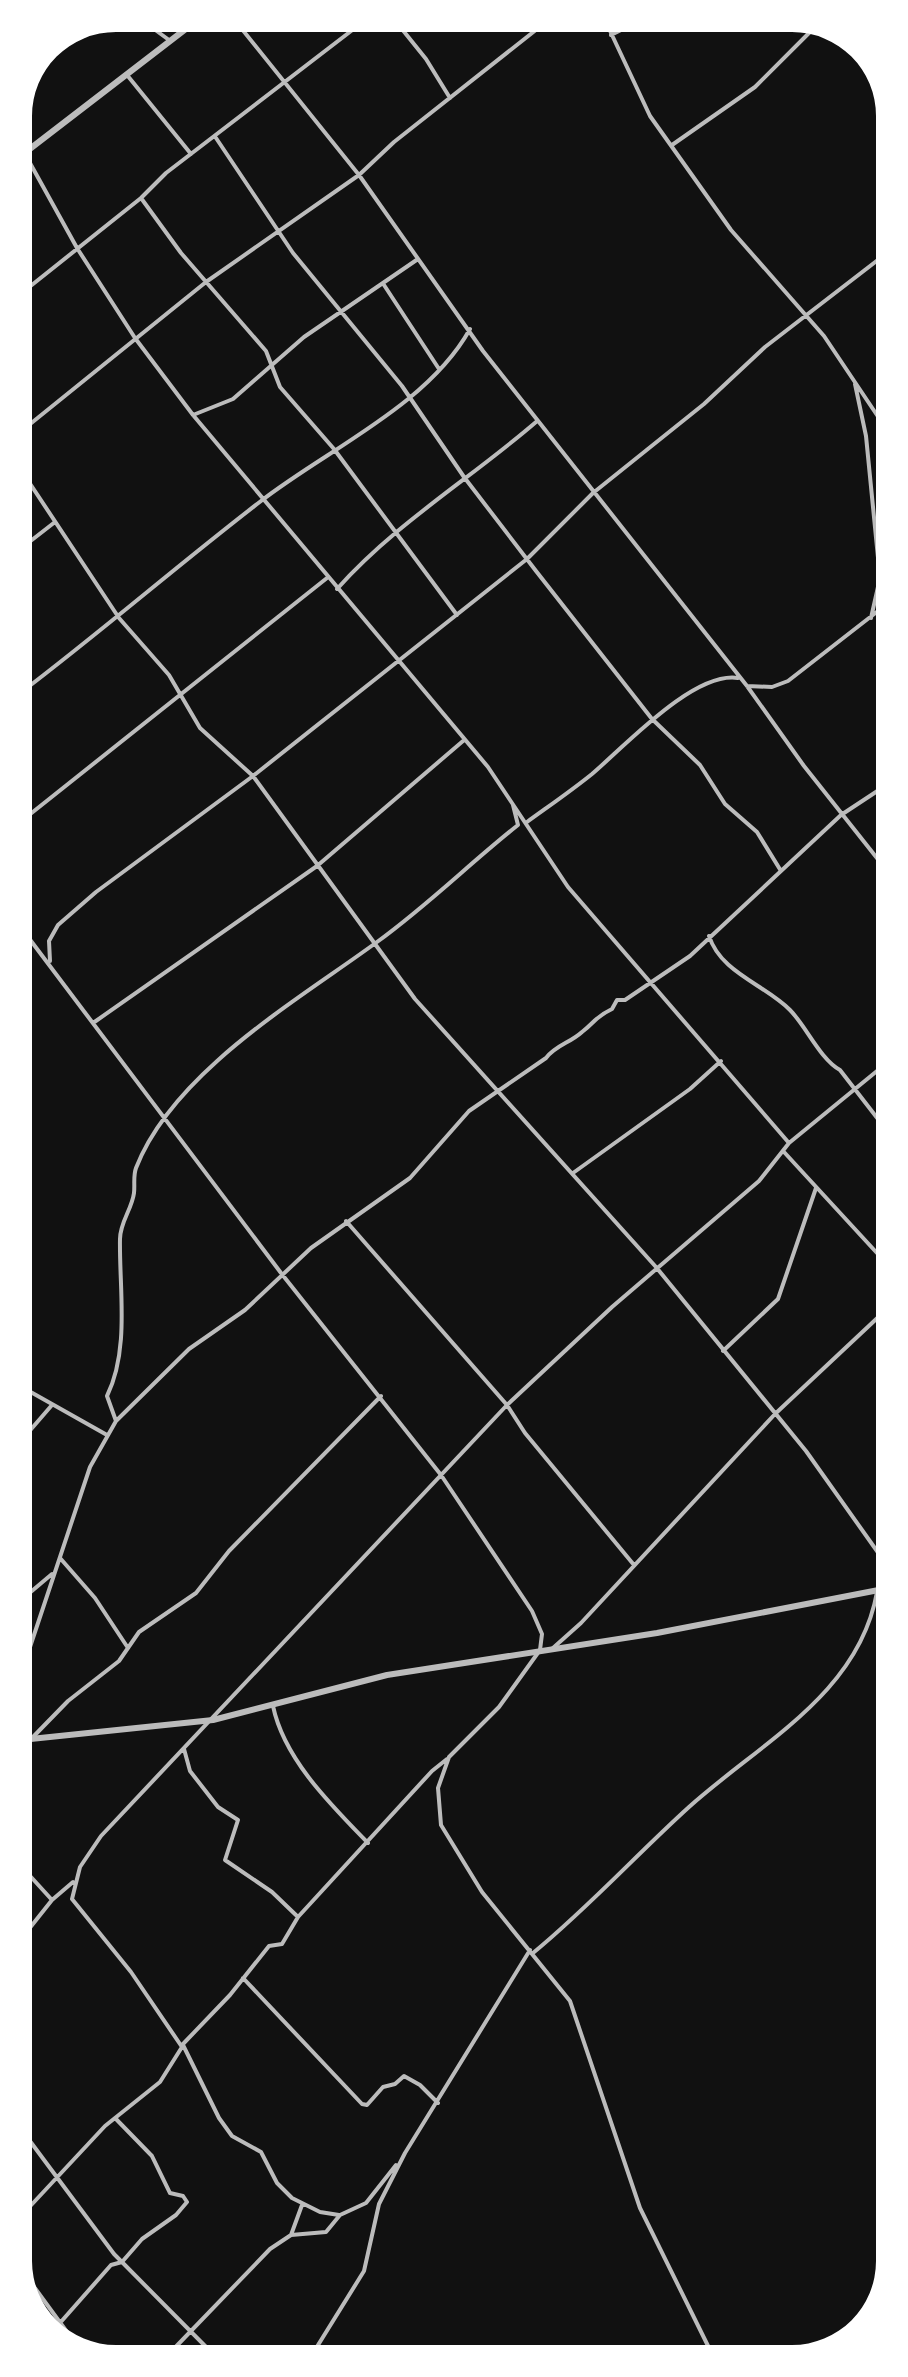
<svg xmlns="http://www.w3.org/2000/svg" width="908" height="2377" font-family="Spectral,serif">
  <rect width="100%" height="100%" fill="#111"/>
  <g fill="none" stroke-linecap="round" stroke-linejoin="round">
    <!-- minor -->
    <path stroke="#bcbcbc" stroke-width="4" d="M139 18 169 40
      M233 18 359 175 483 351 747 686 804 766 888 872
      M393 18 426 59 450 98
      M604 18 650 116 731 230 824 336 887 430
      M611 35 623 29 629 18
      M127 75 191 154
      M216 138 293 253 402 386 464 477 536 571 652 719 700 765 725 804 757 832 781 871
      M672 145 755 87 817 25
      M25 154 77 248 135 338 193 415 488 767 568 887 789 1143
      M141 198 181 253 266 351 280 387 334 449 457 615
      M384 285 439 369
      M18 296 141 198 166 173 368 18
      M855 384 866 436 880 578 871 618
      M193 415 233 399 304 337 418 259
      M19 433 206 282 359 175 394 142 551 18
      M19 467 119 618 169 675 200 728 253 776 415 999 656 1267 806 1451 889 1568
      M19 550 55 522
      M337 589C396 523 470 479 536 422
      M747 686 772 687 788 681 887 604
      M19 694C101 632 179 564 261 501 328 449 428 405 470 329
      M527 822C549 806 571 791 592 774 625 746 694 671 738 678
      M19 823 327 578
      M19 925 281 1273 441 1475 532 1611 542 1634 540 1650 499 1707 449 1757 438 1788 441 1825 482 1892 570 2001 640 2208 713 2356
      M709 936C721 973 764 984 790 1010 806 1026 820 1059 840 1070L888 1132
      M50 961 49 941 58 925 96 892 253 776 527 559 593 493 704 404 765 347 887 253
      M93 1023 317 866 463 741
      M784 1152 888 1265
      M573 1173 690 1089 721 1061
      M346 1221 507 1405 525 1433 634 1565
      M723 1351 778 1299 816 1188
      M20 1386 107 1435
      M116 1421 107 1396C130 1349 119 1288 120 1239 120 1222 132 1209 134 1193 135 1185 133 1176 136 1168 173 1072 298 1000 377 942 427 906 470 863 518 825L513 805
      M20 1442 52 1405
      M60 1558 95 1598 128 1648
      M20 1601 52 1574
      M553 1648 581 1623 775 1414 888 1308
      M21 1674 90 1467 116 1421 189 1349 245 1310 311 1248 410 1178 469 1111 546 1058C556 1045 570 1043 582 1032 595 1022 595 1017 612 1009L617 1000H625L690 956 841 815 888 784
      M273 1706C284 1759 331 1805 368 1843
      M32 1738 68 1701 119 1661 139 1632 196 1593 229 1551 381 1396
      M184 1749 190 1771 218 1807 238 1820 225 1860 272 1892 298 1917
      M21 1866 52 1900
      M887 1937 889 1935
      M21 1939 52 1900 73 1882
      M533 1953C588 1908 636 1855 689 1807 760 1743 859 1694 877 1592
      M243 1978 362 2104 367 2105 383 2087 395 2084 404 2076 420 2085 438 2103
      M183 2044 230 1995 269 1946 282 1944 298 1917 432 1771 447 1759
      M183 2045 219 2118 232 2136 261 2152 277 2183 292 2198 320 2212 339 2215
      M21 2129 114 2254 217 2358
      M21 2216 105 2126 160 2082 182 2047 131 1972 72 1899 80 1867 101 1836 507 1405 612 1307 759 1181 789 1143 888 1062
      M291 2235 302 2205
      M21 2269 78 2347
      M52 2332 111 2265 122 2262 142 2239 176 2215 187 2202 183 2196 170 2193 152 2156 115 2118
      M310 2358 364 2271 379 2204 405 2153 530 1950
      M164 2359 270 2249 291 2235 326 2232 340 2215 366 2203 396 2165"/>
    <!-- tertiary -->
    <path stroke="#bcbcbc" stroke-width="6" d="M18 158 200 18
      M21 1740 213 1720 387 1675 657 1633 889 1588"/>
  </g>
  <!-- crop -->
  <path d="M0 0H908V2377H0ZM116 32H792A84 84 0 0 1 876 116V2261A84 84 0 0 1 792 2345H116A84 84 0 0 1 32 2261V116A84 84 0 0 1 116 32Z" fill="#fff" fill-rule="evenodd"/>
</svg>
